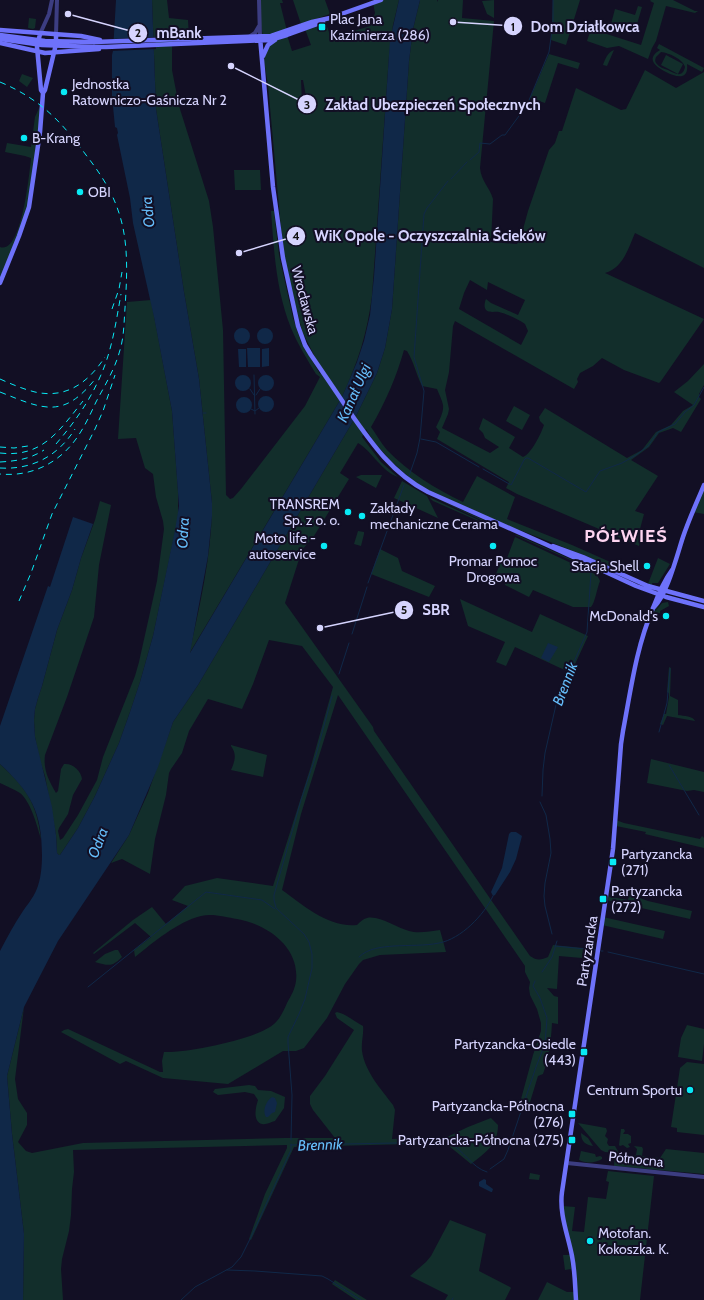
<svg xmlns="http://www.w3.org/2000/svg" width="704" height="1300" font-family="Cabin,sans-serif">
  <rect width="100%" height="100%" fill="#120f24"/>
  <!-- green -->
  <path fill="#122e2b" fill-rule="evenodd" d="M152 0H167L169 18 188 20 189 38 172 39V70L179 106 209 201 213 227 223 330 226 495 230 499 233 498 241 489 305 406 320 377 316 374C307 359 298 345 291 328 276 291 274 251 271 211H274L279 255 293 318 301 342 320 374 323 370 315 357 302 331 286 267 281 229 268 85 264 61 265 51 268 45 287 35 292 51 311 45 305 29 325 21 330 35 335 37 370 26 375 13 373 3 378 0H399L393 25 389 56 372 296C367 334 358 362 342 397L189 654C200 605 212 554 212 503L199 379 184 292 156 109ZM301 80H303L307 102H302Z
    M259 0H282L283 3H280L287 31 263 36 260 21Z
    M293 0H325L330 14 301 24Z
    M420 0H437V2L438 0H463L462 18 494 21 480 168C481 181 490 188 493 199L491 242 517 244 522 233 528 211 549 150 555 143 559 131H562L576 88 621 110 626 109 645 70 676 88 704 72V268L635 233C628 249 623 268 605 273L704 319 661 381 659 383 624 370 602 358 593 366 580 373 577 379 578 382 574 389 455 321 453 326 449 372 445 390 449 409 448 414 442 428 490 453 499 447 485 438 483 433 479 429 483 418 515 437 509 448 523 457C531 454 541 434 544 425L540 421 539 417 545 408 627 458 642 450 656 432 671 425 683 411 693 405 674 392 688 381 704 364V385L699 394V397L701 399 681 432 673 428 659 433 649 447 631 460 658 476 635 511 644 514 640 529 642 530 639 546 517 494 506 488 509 482 437 439 440 432 436 427C439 421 444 412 443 405 442 400 439 394 437 389L422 386C416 374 414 362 407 351L404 350C396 378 386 401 371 427 376 434 381 443 387 450 408 472 436 489 463 502L477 476 515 497 507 519 572 545 626 569 624 572H620L586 556 499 522 429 490 412 480 391 461 374 442 366 429 362 437 381 462 398 477C381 471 373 452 358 443L340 473 349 479 314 536 302 550 285 603 373 727 374 731 530 956C537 961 541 960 548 957L553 945 583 948 582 958 559 956 557 989 547 988 554 996 558 997V1024L552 1023C551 1041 549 1058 543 1074L538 1076 527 1112 518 1110 533 1055 541 1031V1023L537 1009 530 995 529 988 530 982 525 972V966L338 695 301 814 282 890C304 906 329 928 357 925 360 922 363 919 367 918 379 915 397 928 409 931 419 934 430 931 440 930L446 952 380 955 363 960 359 964 345 984 327 1018 304 1048 296 1051H283L228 1084 163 1078 126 1061 120 1064 61 1032 64 1030 68 1029 160 1072H163L162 1061 164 1052C187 1053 257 1039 274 1024 280 1019 284 1010 287 1003 291 996 295 989 296 981 300 947 267 924 237 919 226 917 212 913 201 916 177 922 154 942 135 957L134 950 151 937 135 923 94 954 93 953 133 920 152 907 166 924 188 906 172 900 185 886 217 878 273 886 311 766 333 687 302 646 269 640 253 684 242 709 208 699 189 731 182 753 171 769 169 773 166 795 155 839 150 874 122 859 111 863 129 835 148 793 173 722 198 685 356 416 377 373 385 348 392 309 409 61 413 29ZM470 280 487 290 488 282 525 300 518 315 491 303 486 299C485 301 484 306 485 308 487 314 495 311 499 312 507 314 518 319 525 324L528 331 521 345 459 309 464 293Z
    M494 0V18L487 14 482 1Z
    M553 0H580L566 45 551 40Z
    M651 0H673L695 11H698L695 13 666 6 656 41 652 48 648 59 619 46 607 48 587 41 591 29 641 45 654 3 650 1Z
    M638 6 642 7 635 31 611 24 615 9 635 15Z
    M29 18 36 19 35 28 33 29 28 28Z
    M659 44 704 68 702 72 687 64C689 81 676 77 666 72 656 67 645 59 660 50L657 48ZM661 52C669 53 683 59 685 67 683 78 675 74 668 70 664 69 659 67 656 63 655 61 655 60 656 57Z
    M614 50 607 66 603 65C605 59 608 52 614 50Z
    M549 54 580 63 578 69 558 63 545 103 530 98Z
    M666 55 683 64 678 74 661 65Z
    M22 74 33 78 27 87 19 81Z
    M40 106 43 108 30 202 0 283V247C22 255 29 174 31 160V158L25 156 5 152 7 143 31 147 35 117Z
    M234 170H260L261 190H235Z
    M151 300 172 411 178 491V518L153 636 140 682 130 712 119 743 95 796 78 828 60 855H59L57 853 56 835 45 776 40 761 35 737 34 720 35 709 38 698 42 686 57 630 72 590 81 558 95 520 100 501 111 505 99 565 94 617 67 697 45 755C43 770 49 781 56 793L58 791 61 769 64 764C73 763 81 771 82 779L73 795 68 814 59 828 58 831 60 840 63 838 78 815 97 780 103 757 135 676 139 662 157 581 164 529 163 521 156 497 153 474 145 468 136 438 118 439 127 302Z
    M514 406 530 415 522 430 506 421Z
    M361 475H382L376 488 356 477Z
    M402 481 427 496 438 518 394 498Z
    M704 485V514L693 512Z
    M429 495 484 520 483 521Z
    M429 497 483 522V523L433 501Z
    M358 531 364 532V534L361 546 354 544Z
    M515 535H517L588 567V568Z
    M515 537 597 575 600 581C597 588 595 603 591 607H573L533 590 529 597 505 585 504 580 496 574 502 559 507 558Z
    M380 549 398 558 402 571 435 586 429 597 371 574Z
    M658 558 670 564 658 583H652V585L648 584Z
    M460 599 532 632 540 614 588 636 571 673 515 647 506 666 496 662 505 642 468 626Z
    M661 602 654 613 662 603 668 602 669 606 660 611V613L655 615 653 619H651L653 612Z
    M669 667 671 668 670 696 678 700V715C684 716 693 716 695 721L667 716 663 725 660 724 664 714H666L669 697V693L667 692Z
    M231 745 267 755 263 777 231 770C235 761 237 754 231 746Z
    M651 759 704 772V792L694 790 687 791 647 783Z
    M0 764C26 788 37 803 41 839 37 826 31 802 20 793 14 789 6 786 0 783Z
    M616 820 624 823 700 839 702 836 704 838V848L645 834 646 832 616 826Z
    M629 894 648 901 692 911 690 919 606 900V896L628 900Z
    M603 917 665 931 663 939 602 925Z
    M115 950H118L122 957C112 967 109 966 95 962L105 954Z
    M24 1007 15 1079 18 1099 27 1113V1125L18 1142 26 1151 32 1153 83 1143 285 1138H335L313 1110 310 1104V1096L325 1076 354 1030 337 1018 335 1013 337 1012C346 1014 355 1022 363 1026 364 1034 361 1042 362 1051 365 1072 381 1089 393 1105L395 1110 392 1139 447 1137 468 1127 491 1118 498 1125C498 1145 485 1153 471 1164L449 1146 448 1143 294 1147 251 1240 249 1239 265 1194 287 1148V1145L73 1150 74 1172 72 1189 71 1215 69 1231 62 1259 61 1269 63 1300H23L24 1234 12 1134 7 1076Z
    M687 1025 704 1029V1044L702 1061 678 1057 681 1038Z
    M687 1062 704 1064V1135L677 1132V1128L671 1127 680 1068Z
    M249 1085 255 1086 258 1090 271 1091 285 1097 284 1108 275 1121C271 1122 266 1125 262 1124 252 1121 256 1106 258 1100L254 1094 245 1092 218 1095 213 1092 215 1089Z
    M578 1123 606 1128 607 1131 605 1136 608 1139 607 1143 609 1146H615L619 1153 618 1154 660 1158 666 1149 704 1153V1163L691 1162 704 1163V1174L614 1166 615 1153 605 1152 601 1150Z
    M621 1129H624L625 1131 623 1134H628L631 1136V1143L628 1144 630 1147 627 1148 623 1145 620 1146 619 1145Z
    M581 1133 588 1138 593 1146C586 1145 581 1142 581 1133Z
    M634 1146 642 1147 643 1149 642 1156 636 1155 637 1149Z
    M581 1151 595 1154 596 1157 600 1156 602 1157V1159C595 1163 588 1164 579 1160Z
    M608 1171 654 1176 640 1300H538L547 1282 567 1292H575L573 1260 562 1206 575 1207 572 1231 584 1232 588 1197 606 1199 609 1182 606 1181Z
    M530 1173 540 1175 539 1180 529 1179Z
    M450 1220 486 1234 479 1271 510 1287 511 1288 505 1300H445L448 1295 410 1276 426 1262 431 1256Z
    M563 1255H570L571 1269 565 1270Z
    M335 1280 367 1300H356L332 1284Z"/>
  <!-- water -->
  <path fill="#102848" d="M116 0H152L156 109 184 292 199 379 212 503V516L208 556 190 653 342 397 357 362 364 341 370 315 374 277 390 40 399 0H420L413 29 409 61 392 309 385 348 377 373 356 416 198 685 173 722 158 767 129 835 58 941 24 1007 7 1076 12 1134 24 1234 23 1300H0V951C7 938 14 924 23 911 27 905 33 898 36 891 41 880 42 866 42 855 42 812 31 793 0 764V726L48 586 50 587 73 517 93 524 81 558 72 590 57 630 42 686 38 698 35 709 34 720 35 737 52 807 56 835 57 853 59 855H60L78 828 95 796 119 743 130 712 140 682 153 636 175 530 179 506 172 411 154 317 133 223 130 198 117 135 118 133 117 128 115 127 112 96V55L113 51Z
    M234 336a8 8 0 1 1 16 0a8 8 0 1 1-16 0Z
    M257 336a8 8 0 1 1 16 0a8 8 0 1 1-16 0Z
    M247 348H260V367H248Z
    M269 348V366L262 367V349Z
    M238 349H246V367H239Z
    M258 383a8 8 0 1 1 16 0a8 8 0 1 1-16 0Z
    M235 383a8 8 0 1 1 16 0a8 8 0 1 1-16 0Z
    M258 404a8 8 0 1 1 16 0a8 8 0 1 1-16 0Z
    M236 405a8 8 0 1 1 16 0a8 8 0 1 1-16 0Z
    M548 643 558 647 549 662 541 658Z
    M511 832H516L522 836 516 859 510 872 495 895 493 896 491 892 502 868 509 834Z
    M272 1097 275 1098 277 1103 275 1112 272 1113 268 1117H266C262 1111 266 1101 272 1097Z
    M484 1179 486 1180V1184L493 1189 492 1192H491L479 1186V1182Z"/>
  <!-- pier -->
  <path fill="#120f24" d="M155 37 156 49 111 51 112 39Z"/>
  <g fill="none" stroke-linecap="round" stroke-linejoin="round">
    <!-- stream -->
    <path stroke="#102848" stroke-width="1" d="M470 160 479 152 480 143 490 144 502 135H505L527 105 549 52 553 23V0
      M451 179 467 162
      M254 375 255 414
      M250 389 254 395
      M256 395 260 389
      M251 409 255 411 259 408
      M203 413H206
      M421 439 436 442 479 467
      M483 469 511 485 524 460 526 458H528L586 492 600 471 622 463 636 455 648 446 658 432 675 424 685 412 694 405 704 387
      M409 476 417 453 420 438 424 391 414 357 424 214 427 208 448 181
      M368 583 404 485
      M352 634 367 587
      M339 674 349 643
      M659 732 667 703 670 669
      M669 765 699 815
      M542 796 543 770 545 753 558 696 561 684 574 662 587 632 591 573
      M540 802 546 815 550 839 551 853 545 883 544 896 545 906 552 934
      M555 946 596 950
      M601 951H603
      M608 952 704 974
      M359 957C368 948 382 947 394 946 409 945 425 946 439 943 461 939 484 915 493 896
      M542 972 552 957 557 941
      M88 987 206 892 262 900 275 909
      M291 1140 292 1095 288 1043V1037L299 1014 305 999 312 968V954L309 942 304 934 276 908 274 900V895L301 800 316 755 332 696
      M291 1145 448 1142C463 1149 472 1168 487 1172
      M490 1169 504 1159 508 1150 536 1067 545 1044 547 1018 540 998 533 986 535 981
      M227 1270 255 1271 322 1276 328 1279 361 1300
      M181 1300 195 1287 232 1267 241 1257 251 1237 291 1150V1144
      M452 1300 453 1298"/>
    <!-- tertiary -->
    <path stroke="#3c3d81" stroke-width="4" d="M259 0 260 37
      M40 34 49 14 52 0
      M56 35 57 0
      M249 37 255 33 259 26
      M567 1163 704 1177"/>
    <!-- secondary -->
    <path stroke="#6e72fa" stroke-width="4.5" d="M0 30 81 36 100 40
      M40 34 37 47 41 90 43 93
      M260 37 273 187 283 258 298 326 305 345 311 355C324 374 337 393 349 411 372 444 393 474 428 492L545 544 636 586 666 597 704 607
      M94 42 271 36 312 22 330 18 381 0
      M0 43 45 53 99 49
      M94 47H106L270 40 287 35 323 22
      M263 56 268 45 275 40
      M0 283 19 236 29 207 40 132 43 93 45 90 56 44V35
      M553 546 583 557 648 586 704 601
      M654 607C667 595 677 555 683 537 689 519 697 502 704 485
      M576 1300C575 1286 575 1271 572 1256 568 1235 559 1214 562 1192L613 849 621 744 623 731C631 689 636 648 653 608 658 595 663 582 672 570"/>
    <!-- rail -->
    <path stroke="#08eaf5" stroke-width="1" stroke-dasharray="6 5" stroke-linecap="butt" d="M0 82C40 99 61 121 86 155 100 173 112 191 119 213 129 243 127 277 125 308 124 322 124 337 120 350 115 369 105 385 96 402 90 415 84 428 76 439 58 464 30 477 0 474
      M112 309 119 289 122 272
      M0 379C11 384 23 389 35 392 66 399 88 383 105 357
      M0 392C43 409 63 420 96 378
      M56 444C74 423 89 402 100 377 112 351 116 322 121 294
      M0 447 14 448 28 446
      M0 453C42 458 59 431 83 401
      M0 462C17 461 30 459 44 450
      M0 468C32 470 58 456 75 429
      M19 601 31 573 52 514 95 429 103 411 115 375"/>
    <!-- secondary-bridge -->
    <path stroke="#6e72fa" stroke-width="4.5" d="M0 35 45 41 94 42
      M0 39 42 45 94 47"/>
  </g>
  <!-- markers -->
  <g fill="#08eaf5" stroke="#120f24" stroke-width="1.5">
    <rect x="318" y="23" width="8" height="8" rx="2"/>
    <circle cx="64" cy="92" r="4"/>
    <circle cx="24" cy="138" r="4"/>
    <circle cx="80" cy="192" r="4"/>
    <circle cx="348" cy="512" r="4"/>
    <circle cx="362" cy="516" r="4"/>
    <circle cx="324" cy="546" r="4"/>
    <circle cx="493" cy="546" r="4"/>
    <circle cx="647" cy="566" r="4"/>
    <circle cx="666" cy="616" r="4"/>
    <rect x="609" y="858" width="8" height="8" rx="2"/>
    <rect x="599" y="895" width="8" height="8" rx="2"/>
    <rect x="580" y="1048" width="8" height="8" rx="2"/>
    <circle cx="690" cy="1090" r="4"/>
    <rect x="568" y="1110" width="8" height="8" rx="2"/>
    <rect x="568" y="1136" width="8" height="8" rx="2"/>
    <circle cx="590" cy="1241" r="4"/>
  </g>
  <g text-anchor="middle" stroke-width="4" stroke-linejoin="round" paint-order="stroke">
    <!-- poi labels -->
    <g font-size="14" fill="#d6d4fe" stroke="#120f24" text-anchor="start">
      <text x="330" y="24">Plac Jana<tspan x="330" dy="16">Kazimierza (286)</tspan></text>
      <text x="72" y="89">Jednostka<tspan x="72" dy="16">Ratowniczo-Gaśnicza Nr 2</tspan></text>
      <text x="32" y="143">B-Krang</text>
      <text x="88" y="197">OBI</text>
      <text x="340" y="509" text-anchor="end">TRANSREM<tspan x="340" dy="16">Sp. z o. o.</tspan></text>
      <text x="370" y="513">Zakłady<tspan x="370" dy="16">mechaniczne Cerama</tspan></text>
      <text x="316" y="543" text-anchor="end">Moto life -<tspan x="316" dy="16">autoservice</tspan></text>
      <text x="493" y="566" text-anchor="middle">Promar Pomoc<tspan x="493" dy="16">Drogowa</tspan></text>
      <text x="639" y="571" text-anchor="end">Stacja Shell</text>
      <text x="658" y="621" text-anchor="end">McDonald's</text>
      <text x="621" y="859">Partyzancka<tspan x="621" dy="16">(271)</tspan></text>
      <text x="611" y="896">Partyzancka<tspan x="611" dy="16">(272)</tspan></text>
      <text x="576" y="1049" text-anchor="end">Partyzancka-Osiedle<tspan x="576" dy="16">(443)</tspan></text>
      <text x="682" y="1095" text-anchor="end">Centrum Sportu</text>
      <text x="564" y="1111" text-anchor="end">Partyzancka-Północna<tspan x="564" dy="16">(276)</tspan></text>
      <text x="564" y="1145" text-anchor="end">Partyzancka-Północna (275)</text>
      <text x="598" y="1238">Motofan.<tspan x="598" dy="16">Kokoszka. K.</tspan></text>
    </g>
    <!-- street labels -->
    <g font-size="14" fill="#d6d4fe" stroke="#120f24">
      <text transform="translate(305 300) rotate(75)" y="5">Wrocławska</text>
      <text transform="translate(587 951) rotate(-81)" y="5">Partyzancka</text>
      <text transform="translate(636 1159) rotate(6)" y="5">Północna</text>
    </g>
    <!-- water labels -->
    <g font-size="15" font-style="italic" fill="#65bdfa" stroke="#120f24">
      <text transform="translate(148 212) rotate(-96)" y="5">Odra</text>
      <text transform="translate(354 393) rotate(-66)" y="5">Kanał Ulgi</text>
      <text transform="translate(183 533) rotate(-87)" y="5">Odra</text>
      <text transform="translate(565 684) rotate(-69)" y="5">Brennik</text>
      <text transform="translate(98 843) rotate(-69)" y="5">Odra</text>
      <text transform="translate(320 1145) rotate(-2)" y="5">Brennik</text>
    </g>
    <!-- district labels -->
    <g font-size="18" font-weight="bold" letter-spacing="1" fill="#fed5f1" stroke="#120f24">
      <text x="626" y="542">PÓŁWIEŚ</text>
    </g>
  </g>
  <!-- callouts -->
  <path fill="none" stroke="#d6d4fe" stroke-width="1.5" d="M453 22L513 26M68 14L138 33M231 66L307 104M239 253L296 236M320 628L404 610"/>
  <g fill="#d6d4fe" stroke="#120f24" stroke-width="1.5">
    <circle cx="453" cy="22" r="4"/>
    <circle cx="68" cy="14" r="4"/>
    <circle cx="231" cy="66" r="4"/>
    <circle cx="239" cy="253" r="4"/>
    <circle cx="320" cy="628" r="4"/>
    <circle cx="513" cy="26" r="10"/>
    <circle cx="138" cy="33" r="10"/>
    <circle cx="307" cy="104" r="10"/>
    <circle cx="296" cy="236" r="10"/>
    <circle cx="404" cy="610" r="10"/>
  </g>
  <g font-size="12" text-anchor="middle" font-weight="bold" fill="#111">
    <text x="513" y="31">1</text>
    <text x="138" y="37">2</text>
    <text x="307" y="109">3</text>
    <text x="296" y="240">4</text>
    <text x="404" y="614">5</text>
  </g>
  <g font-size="15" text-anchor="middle" font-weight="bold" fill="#d6d4fe" stroke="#120f24" stroke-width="4" stroke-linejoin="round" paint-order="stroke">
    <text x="585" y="32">Dom Działkowca</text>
    <text x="179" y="38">mBank</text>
    <text x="433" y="110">Zakład Ubezpieczeń Społecznych</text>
    <text x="430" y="241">WiK Opole - Oczyszczalnia Ścieków</text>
    <text x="436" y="615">SBR</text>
  </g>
</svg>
